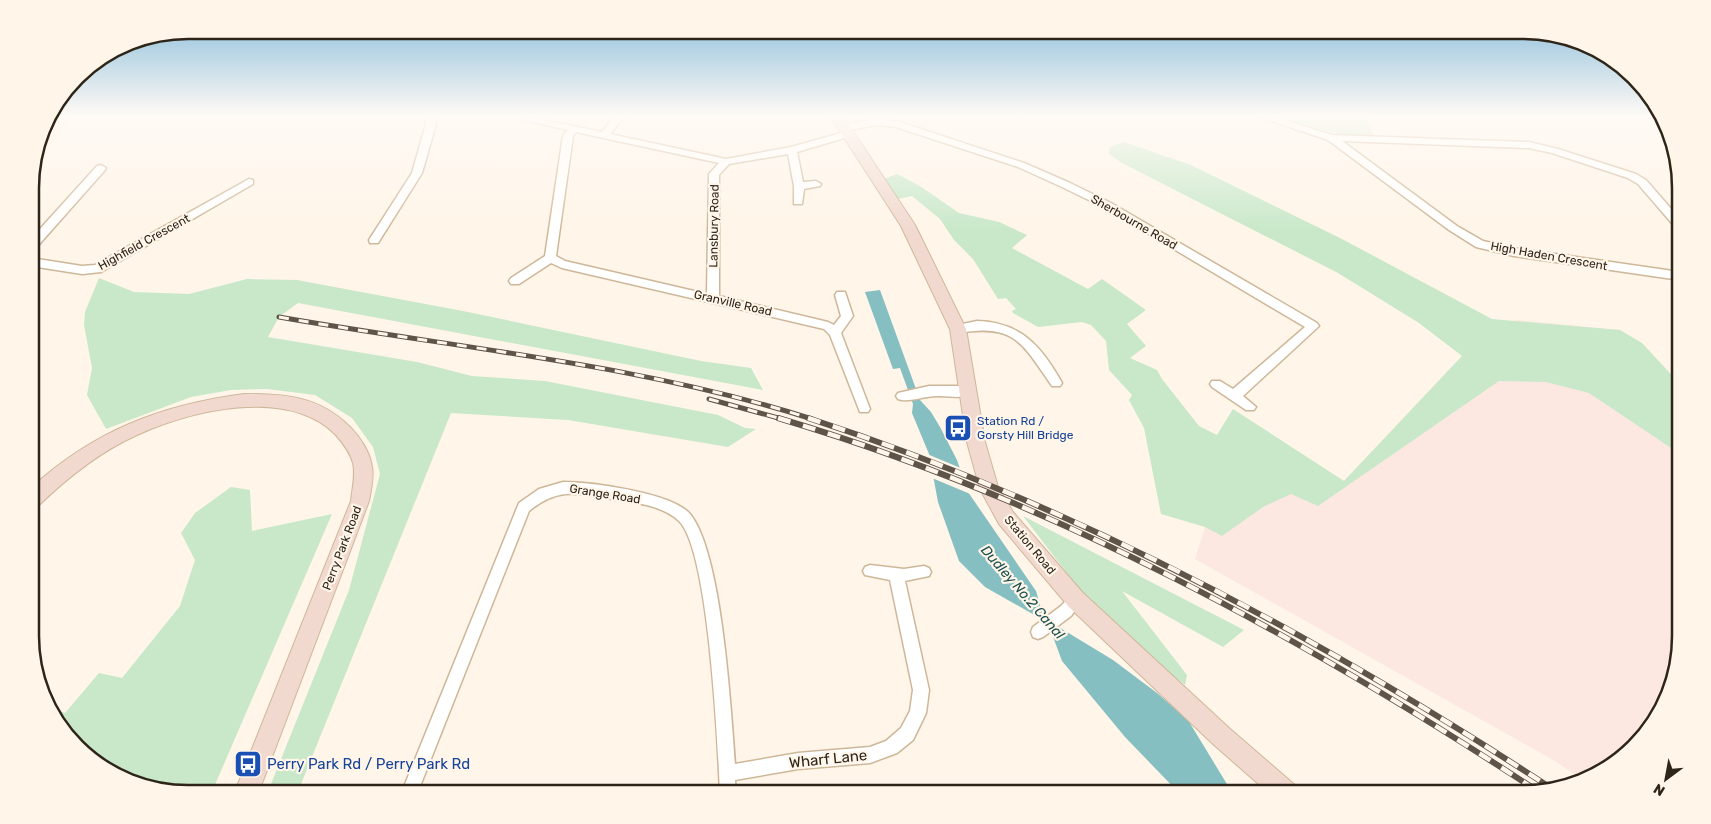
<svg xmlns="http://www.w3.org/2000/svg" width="1711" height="824" font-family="Rubik,sans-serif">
  <rect width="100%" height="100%" fill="#fff5e8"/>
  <!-- industrial -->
  <path fill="#fce8e1" d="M1516 320 1620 330 1642 343 1680 384 1681 636 1665 706 1611 767 1580 778 1555 761 1195 559 1205 527 1309 459 1344 481 1462 356Z"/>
  <!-- built -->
  <path fill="#fcebd4" d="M48 116H77L35 159 46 118Z"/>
  <!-- green -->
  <path fill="#c8e8c9" d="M1275 116H1365L1373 135H1341Z
    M1124 142 1191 165 1340 238 1492 319 1620 330 1642 343 1680 384V454L1589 393 1546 382 1499 381 1318 506 1291 494 1263 507 1222 536 1205 527 1161 514 1144 428 1129 400 1132 395 1109 370 1106 341 1091 325 1082 322 1038 327 1013 313 1012 311 1016 309 1006 298 998 299 973 259 954 240 940 219 912 196 898 199 884 179 897 174 920 186 959 213 999 222 1027 235 1012 248 1088 289 1102 279 1146 310 1127 324 1146 346 1130 358 1157 370 1162 379 1199 426 1217 435 1233 409 1344 481 1462 356 1419 323 1338 273 1122 163 1109 154 1110 147Z
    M99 278 134 292 189 294 247 279 297 280 463 311 701 361 751 368 763 390 298 303 279 317 268 337 417 362 472 376 545 381 718 415 745 428 756 429 728 447 568 420 451 413 297 794H267L349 590 380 474 373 447 352 418 315 395 267 389 231 390 191 397 106 429 87 395 92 368 84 325 85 312Z
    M231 487 250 490 252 531 332 514 211 794H188L118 778 62 732 53 709 65 713 99 673 122 678 180 606 195 560 181 533 195 513Z
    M1023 516 1244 630 1223 647 1122 591 1187 675 1185 685 1117 631 1093 607Z"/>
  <!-- water -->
  <path fill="#85bfc1" d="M880 290 920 400 931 412 940 427 957 460 968 492 1036 591 1041 608 1057 626 1113 660 1157 693 1188 720 1233 794H1180L1125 737 1062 661 1052 634 1038 617 985 587 959 561 938 502 929 454 912 413 913 404 900 368 893 369 865 292Z"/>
  <!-- pier -->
  <path fill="#fff5e8" d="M927 454 963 469 971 491 975 496 932 478Z"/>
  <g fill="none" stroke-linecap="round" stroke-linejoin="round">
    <!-- street casing -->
    <g stroke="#ceb799" stroke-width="3">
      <path id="street" d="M425 116H435L436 124 422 173 378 243H370L369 240 412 173 426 124Z
        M524 116 602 132 615 116H625L610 134 726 159 791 147 845 132H851V136L797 152 803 182 816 181 821 184 820 186 804 189 802 204H794V186L788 154 729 164 719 175V296L828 322 834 325 841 316 835 295 837 292H845L853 316 841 333 870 409 868 412H860L830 335 824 329 562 268 551 263 519 284H511L509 281 511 278 545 256 563 136 568 130 524 120ZM576 132 719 163 709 174 707 294 565 261 556 256 573 136Z
        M1257 116H1272L1332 135 1529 142 1558 149 1636 174 1646 180 1680 219V229L1676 228 1638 184 1628 178 1552 153 1529 148 1342 141 1457 226 1483 241 1514 248 1680 272V280L1514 256 1476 247 1449 230 1328 140Z
        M877 119 900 122 1024 163 1070 183 1111 203 1317 323 1319 326 1243 396 1256 407 1254 410H1246L1212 387 1210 384 1212 381H1220L1233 389 1305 327 1103 207 1062 187 1018 167 896 127 877 125 843 131 838 128 843 125Z
        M101 165 106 168 105 170 35 249 31 250 30 240 97 166Z
        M249 179 253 180V184L101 272 82 274 31 266V258L82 266 95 265Z
        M977 321C1021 322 1042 347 1062 383L1060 386H1052C1022 343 1015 323 958 333L952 329 958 325Z
        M929 386H968L974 391C969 400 946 396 937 396 924 396 909 403 898 399L896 396 898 393Z
        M563 482C591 482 673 493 690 514 722 553 731 710 735 764L798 753 870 747 886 741 901 728 910 711 913 690 890 580 865 575 863 571 865 567 870 565 904 569 924 566 929 568 931 572 929 576 905 581 929 690 926 713 913 740 897 753 870 763 798 769 735 780 736 794H720C718 746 709 550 679 521 661 504 634 503 611 499 577 493 558 487 529 511L417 794H401L519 503 539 489Z
        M1076 593 1081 595 1083 600 1071 616 1043 637 1038 639 1033 637 1031 632 1033 627 1061 606 1071 595Z"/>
    </g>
    <!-- secondary casing -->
    <g stroke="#ceb799" stroke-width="2">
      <path id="secondary" d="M830 116H843L915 225 966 329 985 442 998 487 1013 512 1083 593 1229 728 1296 786 1299 794H1270L1213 744 1069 607 999 524 980 489 967 442 950 329 901 226Z
        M244 394C286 394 319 396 350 427 360 437 370 452 372 467 374 478 371 490 369 501L258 794H234L351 501C352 489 356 476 353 463 350 452 343 443 335 434 287 387 192 410 137 435 99 452 67 478 38 506L31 508V488C94 431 160 405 244 394Z"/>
    </g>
    <!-- street -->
    <use href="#street" fill="#fff" fill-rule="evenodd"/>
    <!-- secondary -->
    <use href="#secondary" fill="#f1d9cf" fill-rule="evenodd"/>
    <!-- rail-far1 casing -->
    <g stroke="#5e5548" stroke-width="5">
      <path id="rail-far1" d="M279 317C456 348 640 364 812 419
        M709 399 782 419"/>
    </g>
    <!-- rail casing -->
    <g stroke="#5e5548" stroke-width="6">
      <path id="rail" d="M778 418C1049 498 1303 637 1539 792
        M808 418C1071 503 1320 637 1551 788"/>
    </g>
    <!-- rail-far1 -->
    <use href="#rail-far1" stroke="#fff5e8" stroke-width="3" stroke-dasharray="10" stroke-linecap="butt"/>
    <!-- rail -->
    <use href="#rail" stroke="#fff5e8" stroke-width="4.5" stroke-dasharray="13" stroke-linecap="butt"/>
  </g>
  <!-- sky -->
  <linearGradient id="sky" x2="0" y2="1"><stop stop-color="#80b8d8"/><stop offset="0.5" stop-color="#fffaf5"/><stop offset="1" stop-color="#fffaf5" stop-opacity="0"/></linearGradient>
  <rect width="1711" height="232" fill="url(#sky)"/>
  <!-- icons -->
  <defs>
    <g id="bus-square" transform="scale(1.4375)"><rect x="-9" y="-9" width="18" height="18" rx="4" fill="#1a4fb4" stroke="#fff5e8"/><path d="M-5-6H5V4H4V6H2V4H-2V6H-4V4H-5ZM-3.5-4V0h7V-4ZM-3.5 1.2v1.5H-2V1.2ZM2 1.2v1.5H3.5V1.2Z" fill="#fff"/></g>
  </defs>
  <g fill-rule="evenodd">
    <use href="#bus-square" x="958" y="428"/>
    <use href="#bus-square" x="248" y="764"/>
  </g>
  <g text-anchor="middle" stroke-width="4.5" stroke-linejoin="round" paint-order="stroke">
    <!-- street labels -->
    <g font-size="12" fill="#2e2519" stroke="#fff5e8">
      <text transform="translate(1134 222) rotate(30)" y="4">Sherbourne Road</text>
      <text transform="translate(714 226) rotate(-89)" y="4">Lansbury Road</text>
      <text transform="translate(144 242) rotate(-29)" y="4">Highfield Crescent</text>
      <text transform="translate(1549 256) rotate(10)" y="4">High Haden Crescent</text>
      <text transform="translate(733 303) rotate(13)" y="4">Granville Road</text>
      <text transform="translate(605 494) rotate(9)" y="4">Grange Road</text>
      <text transform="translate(1030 545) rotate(50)" y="4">Station Road</text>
      <text transform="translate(342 548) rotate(-69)" y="4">Perry Park Road</text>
    </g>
    <!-- transit labels -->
    <g font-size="12" fill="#164399" stroke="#fff5e8" text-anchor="start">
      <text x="977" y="425">Station Rd /<tspan x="977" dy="14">Gorsty Hill Bridge</tspan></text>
    </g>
    <!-- water labels -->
    <g font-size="14" font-style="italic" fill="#1a4e50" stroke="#fff5e8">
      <text transform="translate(1023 592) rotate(49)" y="5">Dudley No.2 Canal</text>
    </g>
    <!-- near-street labels -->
    <g font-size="15" fill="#2e2519" stroke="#fff5e8">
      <text transform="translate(828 759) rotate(-6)" y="5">Wharf Lane</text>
    </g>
    <!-- near-transit labels -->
    <g font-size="15" fill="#164399" stroke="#fff5e8" text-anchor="start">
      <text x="267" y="769">Perry Park Rd / Perry Park Rd</text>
    </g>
  </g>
  <!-- crop -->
  <path d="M0 0H1711V824H0ZM188 39H1523A149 149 0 0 1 1672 188V636A149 149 0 0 1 1523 785H188A149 149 0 0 1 39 636V188A149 149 0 0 1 188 39Z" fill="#fff5e8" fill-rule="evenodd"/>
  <path fill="none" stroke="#2e2519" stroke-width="2.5" d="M188 39H1523A149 149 0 0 1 1672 188V636A149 149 0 0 1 1523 785H188A149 149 0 0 1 39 636V188A149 149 0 0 1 188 39Z"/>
  <!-- north arrow -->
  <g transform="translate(1666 779) rotate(212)" stroke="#fff5e8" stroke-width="4" paint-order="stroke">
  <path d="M0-4L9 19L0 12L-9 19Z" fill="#2e2519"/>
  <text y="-8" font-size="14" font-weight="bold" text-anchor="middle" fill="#2e2519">N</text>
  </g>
</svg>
